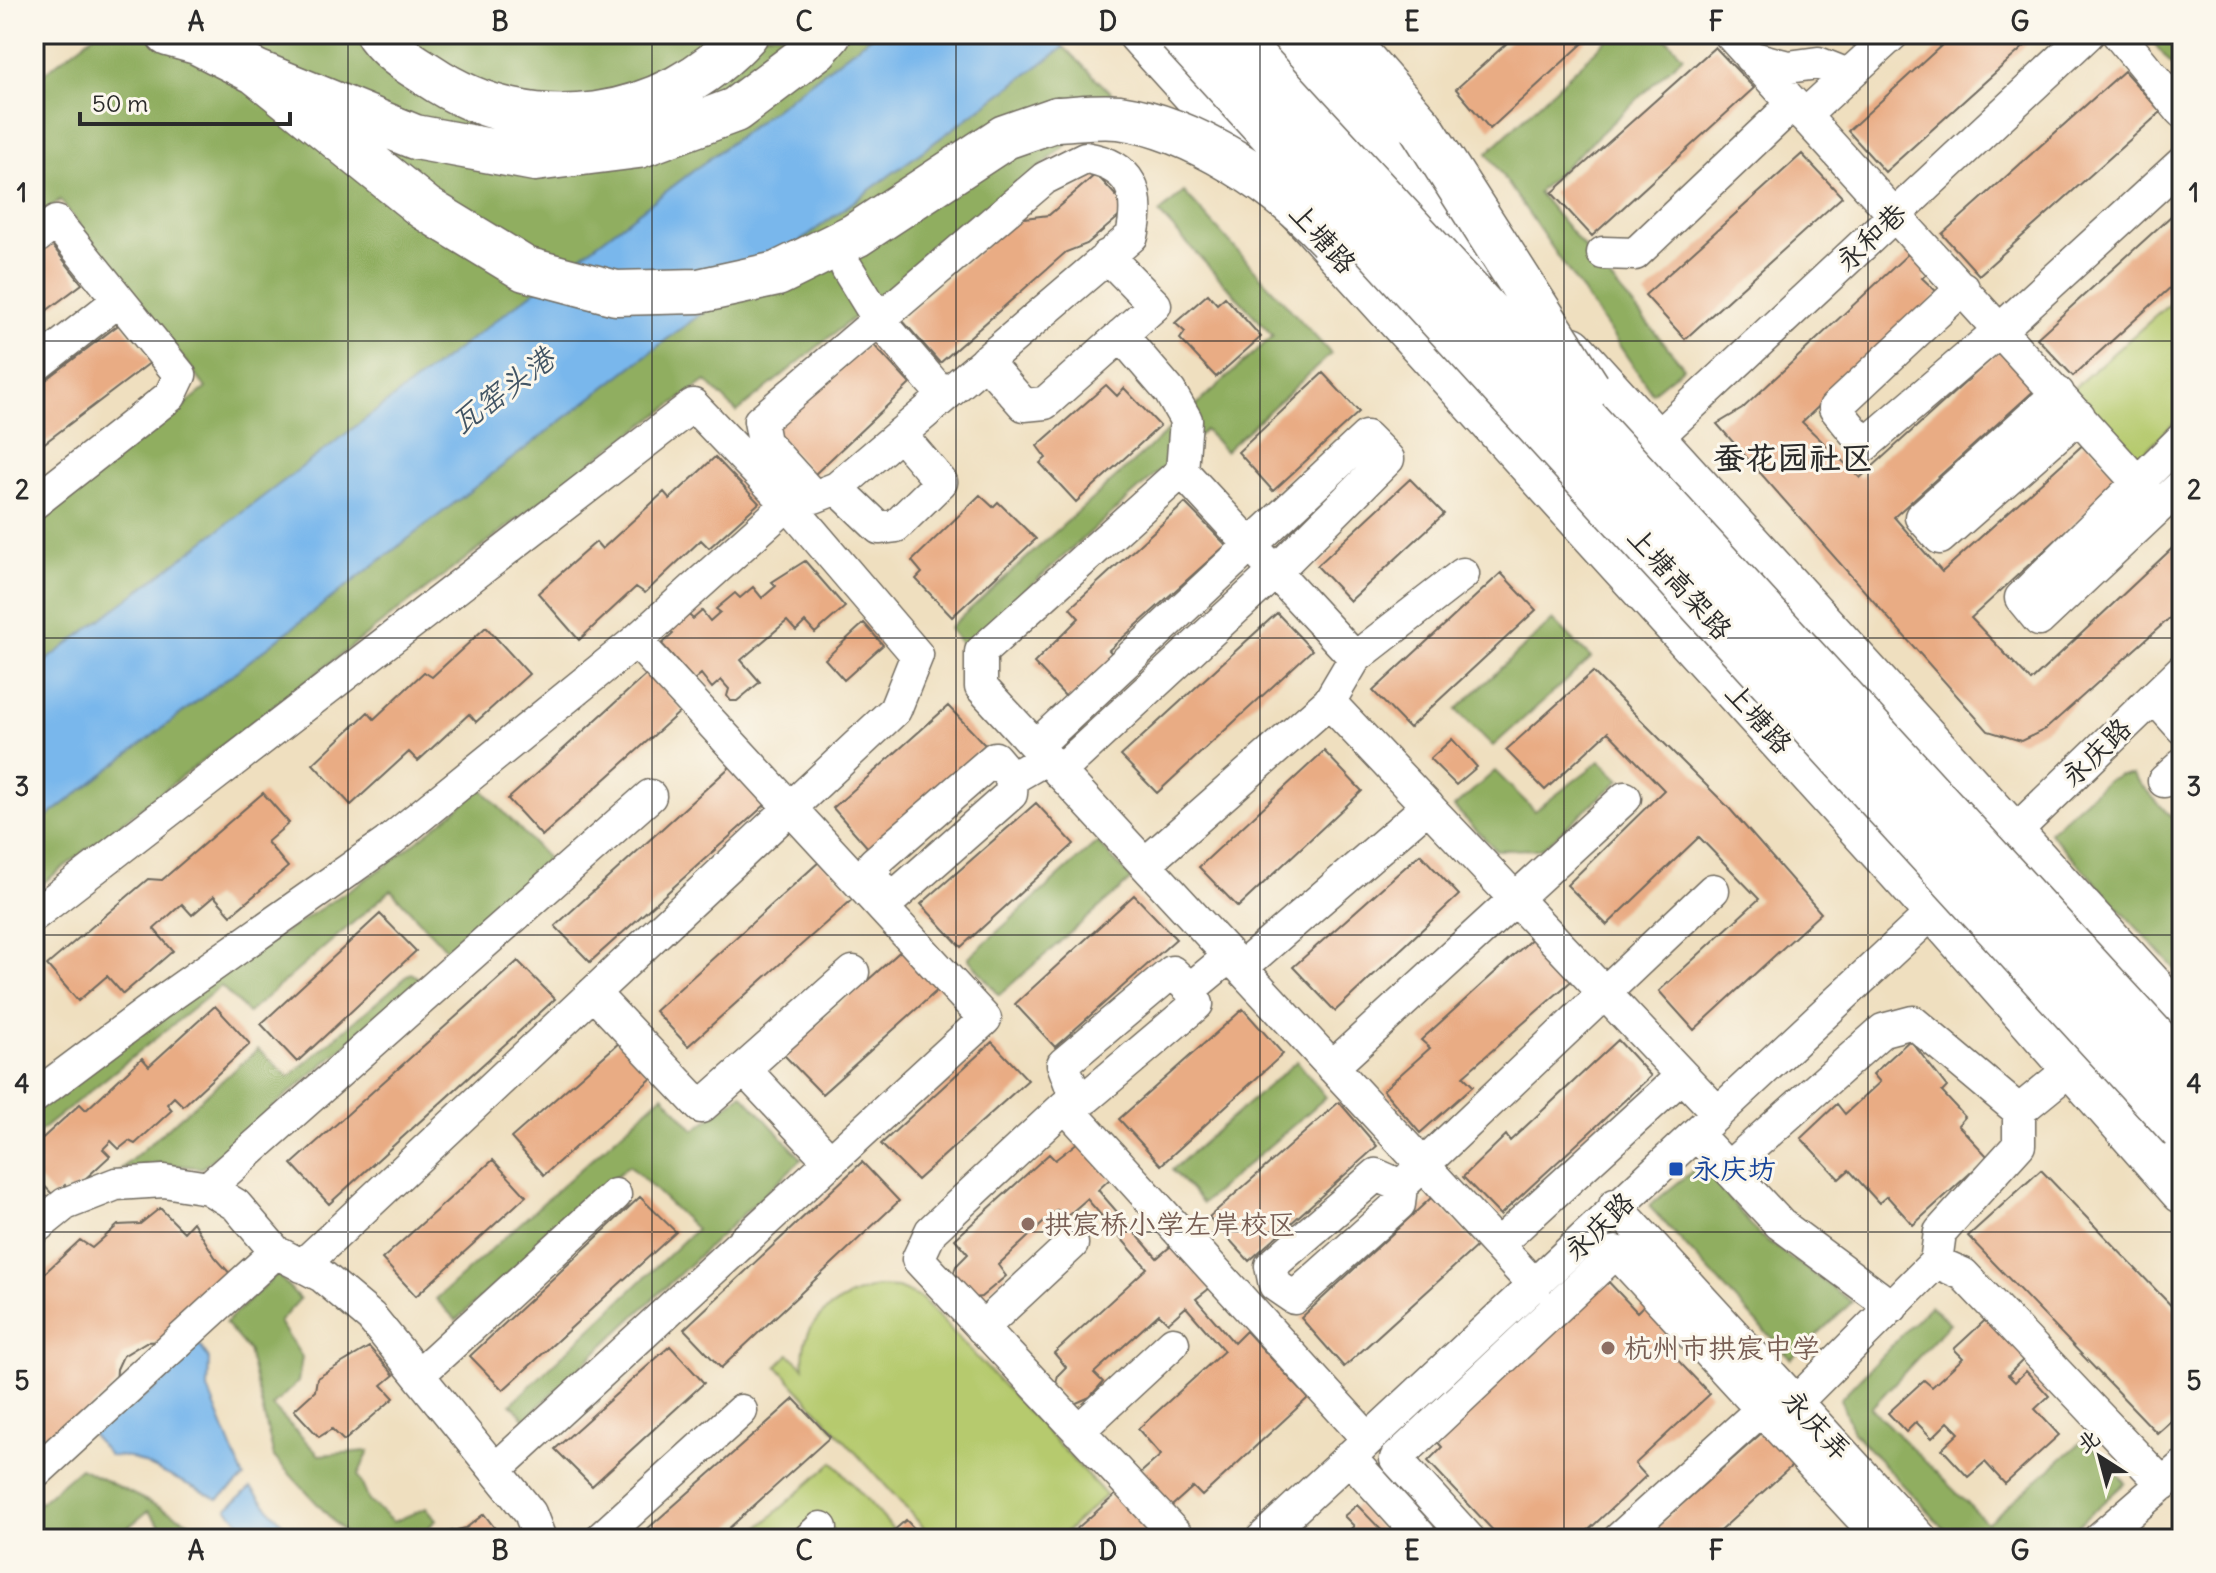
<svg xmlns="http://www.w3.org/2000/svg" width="2216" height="1573" font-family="Delius,'LXGW WenKai TC',sans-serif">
  <rect width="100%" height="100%" fill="#fbf7ec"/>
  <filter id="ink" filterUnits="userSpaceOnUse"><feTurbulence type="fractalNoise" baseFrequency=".0125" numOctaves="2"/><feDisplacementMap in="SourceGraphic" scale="16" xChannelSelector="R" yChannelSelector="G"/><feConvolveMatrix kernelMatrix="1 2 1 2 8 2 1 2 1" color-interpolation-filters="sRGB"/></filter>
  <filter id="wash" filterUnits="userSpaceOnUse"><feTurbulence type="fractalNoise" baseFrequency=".006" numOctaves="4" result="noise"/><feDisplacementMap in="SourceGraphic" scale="32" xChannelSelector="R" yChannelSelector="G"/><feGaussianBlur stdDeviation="1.8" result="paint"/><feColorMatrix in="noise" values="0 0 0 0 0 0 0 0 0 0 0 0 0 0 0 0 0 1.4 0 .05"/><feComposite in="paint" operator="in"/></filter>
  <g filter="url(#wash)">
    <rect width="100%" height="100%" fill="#efdfbf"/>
    <!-- green -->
    <path fill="#b6ca6e" stroke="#707a4c" stroke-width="2" d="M2182 293V415L2136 460 2070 391Z
      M877 1287 898 1288 921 1298 1106 1495 1058 1539H934L777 1366 789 1354 804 1367C798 1320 837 1298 877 1287Z
      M833 1462 902 1539H746Z"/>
    <!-- forest -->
    <path fill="#90ae61" stroke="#5e6c46" stroke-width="2" d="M95 34H874L34 671V524L206 388 60 200 34 219V81Z
      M1613 34H1662L1683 56 1538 192 1684 367 1652 393 1487 153Z
      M2146 34H2182V77Z
      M1064 47 1117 99 1056 154 737 412 706 381 605 452 34 890V827L675 333Z
      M1184 192 1331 354 1225 451 1205 430 963 646 949 628 1273 336 1159 213Z
      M1553 620 1591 658 1493 746 1456 710Z
      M1600 761 1620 780 1541 849 1496 850 1454 807 1495 771 1535 811Z
      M2119 775H2132L2182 829V977L2049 832 2106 781Z
      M482 789 552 863 447 950 391 890 248 1013 221 986 34 1136V1112L181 1000 387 865Z
      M1097 842 1132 879 999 995 968 958Z
      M411 973 422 980 202 1168 157 1163 121 1169 258 1049 289 1077Z
      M1297 1061 1326 1097 1203 1203 1172 1170Z
      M742 1094 802 1159 525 1419 511 1404 696 1229 629 1165 456 1320 436 1299 663 1095 694 1130Z
      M1701 1164 1759 1235 1852 1302 1791 1359 1649 1206Z
      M277 1274 300 1299 279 1322 302 1357 298 1382 272 1406 319 1455 369 1451 358 1475 369 1501 393 1522 426 1508 436 1520 417 1539H350L274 1457 248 1350 225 1323Z
      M1930 1306 1950 1323 1871 1408 1987 1523 2086 1438 2125 1483 2062 1539H1954L1853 1432 1840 1399Z
      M80 1468 196 1525 210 1539H172L148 1511 114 1539H45L38 1530 34 1508Z"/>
    <!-- water -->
    <path fill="#79b7ec" stroke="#52718c" stroke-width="2" d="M874 34H1052L1064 47 675 333 34 827V670Z
      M196 1340 209 1359 208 1389 244 1478 218 1499 130 1457 110 1456 91 1434C117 1411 152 1397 175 1369 184 1357 180 1353 196 1340Z
      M251 1488 297 1539H254L227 1508Z"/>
    <g id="blocks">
      <!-- building -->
      <path fill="#e9ac84" d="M1517 34H1593L1490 129 1456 89Z
        M1954 34H2038L1885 172 1848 131Z
        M1715 47 1754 88 1592 236 1552 193Z
        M2124 71 2161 112 1979 275 1942 234Z
        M1802 154 1842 197 1685 339 1645 295Z
        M1096 174 1128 209 1087 244 1066 252 940 363 902 320 1016 219 1049 215Z
        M2182 206V277L2073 376 2037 338Z
        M51 244 82 284 34 320V257Z
        M1910 252 1930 271 1922 278 1939 294 1802 422 1860 478 2001 350 2037 388 1894 517 1942 572 2086 442 2121 480 1971 618 2031 681 2180 541 2182 543V607L2046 729 2021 741 1988 731 1717 424 1742 409Z
        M1208 294 1217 304 1225 297 1261 337 1216 377 1180 339 1185 332 1175 323Z
        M121 323 151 362 34 451V389Z
        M871 342 910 384 814 475 773 430Z
        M1323 373 1359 412 1273 491 1238 452Z
        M1106 385 1117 396 1124 388 1160 426 1076 502 1040 463 1046 458 1037 446Z
        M715 457 759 503 709 548 701 540 645 593 636 587 579 640 538 593 596 542 602 549 664 492 670 499Z
        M1410 479 1444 514 1350 601 1317 566Z
        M980 495 993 507 998 502 1036 539 952 617 916 579 922 573 912 561Z
        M1185 503 1226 545 1109 650 1116 658 1069 700 1034 663 1079 618 1070 608Z
        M805 561 845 607 815 633 805 622 796 631 787 621 741 660 760 682 737 701H731L727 696 729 689 721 680 712 688 701 674 694 680 662 644 673 634 670 631 689 615 693 619 702 611 710 621 720 612 716 609 735 593 740 598 753 587 762 598 776 586 772 582Z
        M1501 573 1536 610 1409 728 1373 691Z
        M1277 613 1312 650 1157 793 1121 756Z
        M864 623 883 645 844 680 825 659Z
        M486 627 529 674 476 722 469 714 418 761 409 752 351 805 313 764 368 712 374 719 424 672 432 677Z
        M1593 672 1729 808 1821 913 1694 1030 1659 991 1759 899 1699 837 1607 925 1567 885 1664 790 1608 732 1545 790 1506 750Z
        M647 674 682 710 542 836 508 799Z
        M948 706 985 745 869 849 833 808Z
        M1452 739 1477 767 1456 785 1430 759Z
        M1324 751 1362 791 1238 907 1199 867Z
        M731 766 766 804 590 962 555 926Z
        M263 793 289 823 267 842 288 867 231 915 214 896 192 915 182 904 154 929 173 951 123 994 107 976 78 1001 47 965 148 879 162 880Z
        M1036 803 1074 844 961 947 921 904Z
        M1420 854 1459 895 1335 1011 1293 967Z
        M820 861 855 897 688 1046 655 1011Z
        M1134 895 1176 939 1055 1047 1015 1004Z
        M380 914 416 951 297 1062 261 1024Z
        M1536 935 1576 977 1463 1076 1473 1086 1420 1133 1383 1090 1430 1048 1421 1040Z
        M904 948 941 987 822 1094 784 1055Z
        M518 961 555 999 329 1204 292 1164Z
        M215 1006 250 1044 183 1106 174 1097 167 1104 172 1110 135 1144 129 1141 119 1149 111 1141 103 1149 110 1156 71 1192 65 1185 54 1196 34 1175V1146L80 1104 86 1110 142 1058 149 1066Z
        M1243 1009 1283 1054 1161 1165 1119 1119Z
        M1618 1040 1651 1076 1500 1215 1463 1177 1506 1135 1510 1141Z
        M1910 1040 1947 1087 1942 1092 1965 1117 1958 1125 1988 1157 1913 1225 1887 1196 1879 1203 1849 1170 1839 1179 1801 1138 1837 1104 1845 1114 1880 1082 1873 1074Z
        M620 1042 652 1078 544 1175 511 1138Z
        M992 1042 1028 1080 917 1180 881 1144Z
        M1339 1102 1377 1146 1249 1261 1209 1217Z
        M1078 1142 1111 1178 1098 1190 1157 1258 1171 1246 1210 1288 1196 1299 1234 1343 1246 1331 1308 1398 1202 1496 1193 1487 1135 1539H1065L1161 1455 1138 1429 1224 1351 1186 1307 1168 1323 1159 1314 1094 1373 1103 1382 1090 1397 1074 1404 1055 1388 1058 1375 1066 1367 1054 1353 1147 1268 1087 1199 1065 1218 1057 1210 998 1265 1006 1276 981 1297 968 1299 951 1281 956 1266 968 1254 955 1239 1049 1154 1055 1160Z
        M493 1160 526 1196 416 1296 382 1259Z
        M862 1162 899 1201 721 1368 684 1329Z
        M2041 1170 2182 1317V1411L2157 1433 1968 1236Z
        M640 1197 676 1232 503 1390 470 1356Z
        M1432 1197 1477 1246 1344 1367 1301 1318Z
        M160 1208 184 1232 193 1222 215 1257 233 1277 162 1341 146 1342 123 1356 117 1369 116 1385 46 1448 34 1436V1304L38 1300 34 1283 80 1240 92 1248 118 1225 140 1224Z
        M1604 1277 1637 1312 1648 1301 1681 1336 1668 1350 1710 1394 1635 1464 1646 1476 1579 1539H1501L1428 1461 1442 1447 1433 1437Z
        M1994 1312 2025 1358 2008 1375 2015 1382 2026 1371 2049 1396 2035 1409 2059 1435 2005 1484 1985 1462 1968 1477 1942 1449 1959 1433 1948 1422 1932 1438 1916 1422 1906 1432 1888 1413 1924 1380 1932 1387 1963 1358 1954 1349Z
        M670 1346 704 1383 592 1486 555 1449Z
        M369 1347 394 1375 382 1385 394 1398 344 1441 332 1429 319 1437 294 1410 315 1391 317 1378Z
        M794 1399 830 1437 717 1539H636Z
        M1765 1430 1795 1463 1711 1539H1643Z
        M1357 1505 1390 1539H1340L1354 1526 1344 1516Z
        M484 1514 503 1539H437L443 1533 466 1528Z
        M906 1520 924 1539H884Z"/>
    </g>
  </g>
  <g filter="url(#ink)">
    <use href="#blocks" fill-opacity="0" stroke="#706a5f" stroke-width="2"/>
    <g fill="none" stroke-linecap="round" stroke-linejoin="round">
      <!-- minor casing -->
      <g stroke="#706a5f" stroke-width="35">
        <path id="minor" d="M1730 34 2159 506
          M2118 34 2182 112
          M1750 57 1788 67 1818 63 1848 75
          M1804 116 1893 34
          M1085 158C1131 165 1142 192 1132 236L837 488 814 497 764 442 760 421 1045 178Z
          M34 239 56 222 180 375 170 396 34 503
          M1603 253 1635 254 1793 104
          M847 268 879 320 944 396
          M1963 288 1835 408 1865 445 2001 329 2182 163
          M1121 335 1170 392 1186 420 1182 471
          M985 361 1024 405 1045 403 1155 305 1107 256
          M34 367 119 300
          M2058 393 1921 517 1940 538 2079 416
          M2182 439 2021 598 2039 620 2182 485
          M1654 440 2088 34
          M837 488 879 528 896 526 941 482 900 434
          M1355 658 1182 471 981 652V687L1535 1286
          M2154 697 2182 728
          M1329 702 1718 1113
          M1037 745 1366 437 1388 459 1275 572 1059 772
          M1012 778 995 758 874 863 876 883 894 897 1011 794 1012 778 1047 758
          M2164 781 2182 765
          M1999 847 2182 670
          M1145 864 1329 702 1355 658 1463 574
          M34 915 693 405 788 504 917 655 895 710 302 1266
          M1241 968 1428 806
          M1190 989 1197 1004 1087 1097 1073 1091 1063 1064 1172 972 1190 989 1230 956
          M593 993 701 1107 853 972
          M1332 1067 1625 798
          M744 1069 830 1161
          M34 1097 157 1005 387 843 637 640 788 504
          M2019 1111 2073 1067
          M1696 1134 1780 1224 1892 1307
          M1728 1168 1883 1030 1913 1022 2019 1111V1145L1940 1232 1936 1262 1796 1402
          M1401 1186 1376 1175 1271 1266 1275 1285 1294 1298 1399 1204 1401 1186 1713 890
          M208 1188 650 796
          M1615 1205 1922 1539
          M34 1229 65 1204 116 1184 164 1181 208 1188 236 1205 276 1252 322 1276 371 1317 530 1513 540 1539
          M1497 1245 1682 1076
          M1936 1262 1963 1274 2163 1484
          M982 1328 1072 1244
          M418 1375 615 1195
          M1078 1431 1173 1343
          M1349 1457 1423 1539
          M495 1470 985 1019 636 641
          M34 1474 276 1252
          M600 1539 741 1411
          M809 1539 821 1528
          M1180 1539 918 1259 931 1231 1065 1106 1368 1439
          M1262 1539 1949 897
          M1469 1539 1396 1459 1616 1252 1881 1539
          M1619 1539 1762 1409
          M2099 1539 2182 1467"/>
      </g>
      <!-- major casing -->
      <g stroke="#706a5f" stroke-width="45">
        <path id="major" d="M1139 34 1935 912 2182 1192
          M1287 34 1489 258
          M1572 348 2182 1019"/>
      </g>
      <!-- highway casing -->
      <g stroke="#706a5f" stroke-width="47">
        <path id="highway" d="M168 34 197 42 256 72 415 137 535 159 638 146 735 110 816 49 829 34
          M378 34C392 53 410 63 430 76 531 144 665 124 746 34
          M1340 34 1421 127
          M256 72 425 208 525 269 616 293 699 291 777 274 856 235 1005 137 1057 119"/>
      </g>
      <!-- minor -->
      <use href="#minor" stroke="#fff" stroke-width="32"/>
      <!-- major -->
      <use href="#major" stroke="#fff" stroke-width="42"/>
      <!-- highway -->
      <use href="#highway" stroke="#fff" stroke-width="44"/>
      <!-- highway-bridge casing -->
      <g stroke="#706a5f" stroke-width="47" stroke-linecap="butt">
        <path id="highway-bridge" d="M1180 34 2182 1130
          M1232 34 2182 1068
          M1057 119C1077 118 1099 115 1119 117 1194 128 1280 185 1330 239
          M1421 127 1588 388"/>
      </g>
      <!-- highway-bridge -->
      <use href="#highway-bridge" stroke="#fff" stroke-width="44"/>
    </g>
  </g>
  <!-- grid -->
  <path fill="none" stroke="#2b2b2b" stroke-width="2" stroke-opacity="0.55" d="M348 34V1539M652 34V1539M956 34V1539M1260 34V1539M1564 34V1539M1868 34V1539M34 341H2182M34 638H2182M34 935H2182M34 1232H2182"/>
  <!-- markers -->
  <rect fill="#1a4fb4" stroke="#fbf7ec" stroke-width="3" x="1668" y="1161" width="16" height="16" rx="4"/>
  <g fill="#8d6e63" stroke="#fbf7ec" stroke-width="3">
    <circle cx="1028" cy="1224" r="8"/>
    <circle cx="1608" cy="1348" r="8"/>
  </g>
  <g text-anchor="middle" stroke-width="6" stroke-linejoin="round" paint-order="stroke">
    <!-- street labels -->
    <g font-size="28" fill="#2b2b2b" stroke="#fbf7ec">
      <text transform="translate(1871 237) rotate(-43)" y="10">永和巷</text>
      <text transform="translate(1323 238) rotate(48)" y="10">上塘路</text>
      <text transform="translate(1680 583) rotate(48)" y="10">上塘高架路</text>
      <text transform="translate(1759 718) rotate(48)" y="10">上塘路</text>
      <text transform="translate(2096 752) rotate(-44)" y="10">永庆路</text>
      <text transform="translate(1599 1226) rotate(-44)" y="10">永庆路</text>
      <text transform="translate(1817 1425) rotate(47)" y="10">永庆弄</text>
    </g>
    <!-- transit labels -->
    <g font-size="28" fill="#164399" stroke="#fbf7ec" text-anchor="start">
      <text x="1692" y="1179">永庆坊</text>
    </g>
    <!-- education labels -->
    <g font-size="28" fill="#785e54" stroke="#fbf7ec" text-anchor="start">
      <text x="1044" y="1234">拱宸桥小学左岸校区</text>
      <text x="1624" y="1358">杭州市拱宸中学</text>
    </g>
    <!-- water labels -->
    <g font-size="30" font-style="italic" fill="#425565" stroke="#fbf7ec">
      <text transform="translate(503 391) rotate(-37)" y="10">瓦窑头港</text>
    </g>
    <!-- quarter labels -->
    <g font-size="32" font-weight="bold" fill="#2b2b2b" stroke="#fbf7ec">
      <text x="1793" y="469">蚕花园社区</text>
    </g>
  </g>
  <!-- margin -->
  <rect width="2216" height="1573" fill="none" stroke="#fbf7ec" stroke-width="88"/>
  <!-- north arrow -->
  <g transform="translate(2100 1457) rotate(324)" stroke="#fbf7ec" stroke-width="6" paint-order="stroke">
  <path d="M0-6L14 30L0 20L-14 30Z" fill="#2b2b2b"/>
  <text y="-12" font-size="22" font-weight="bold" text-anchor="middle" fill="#2b2b2b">北</text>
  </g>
  <!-- scale -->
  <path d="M80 112v12h210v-12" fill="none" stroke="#2b2b2b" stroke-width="4"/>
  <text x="92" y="112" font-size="24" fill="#2b2b2b" stroke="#fbf7ec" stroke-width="6" paint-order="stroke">50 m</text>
  <rect x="44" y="44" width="2128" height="1485" fill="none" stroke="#2b2b2b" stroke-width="3"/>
  <g font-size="26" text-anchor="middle" font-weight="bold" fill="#2b2b2b">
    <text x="196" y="31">A</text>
    <text x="500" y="31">B</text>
    <text x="804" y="31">C</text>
    <text x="1108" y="31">D</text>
    <text x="1412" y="31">E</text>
    <text x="1716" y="31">F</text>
    <text x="2020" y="31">G</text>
    <text x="22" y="202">1</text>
    <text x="2194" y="202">1</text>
    <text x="22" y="499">2</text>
    <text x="2194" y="499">2</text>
    <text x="22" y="796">3</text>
    <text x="2194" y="796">3</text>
    <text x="22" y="1093">4</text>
    <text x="2194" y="1093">4</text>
    <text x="22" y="1390">5</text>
    <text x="2194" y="1390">5</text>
    <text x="196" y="1560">A</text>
    <text x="500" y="1560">B</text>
    <text x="804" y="1560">C</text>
    <text x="1108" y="1560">D</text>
    <text x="1412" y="1560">E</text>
    <text x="1716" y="1560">F</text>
    <text x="2020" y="1560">G</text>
  </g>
</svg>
